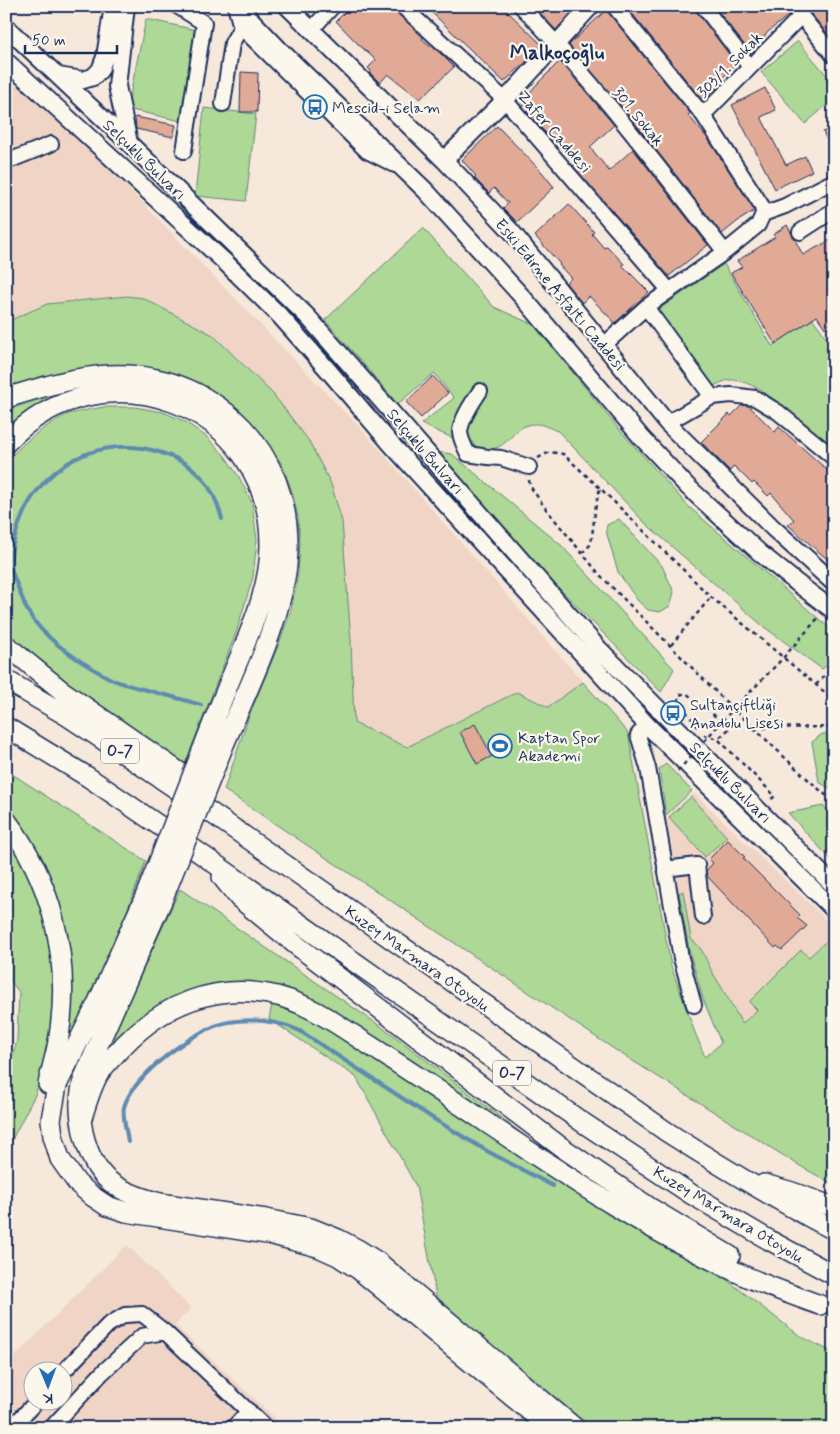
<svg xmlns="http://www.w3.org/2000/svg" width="840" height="1434" font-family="Mynerve,sans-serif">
  <rect width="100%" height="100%" fill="#f6e8db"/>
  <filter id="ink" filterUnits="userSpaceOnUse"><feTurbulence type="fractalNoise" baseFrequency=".02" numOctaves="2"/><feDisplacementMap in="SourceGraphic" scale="10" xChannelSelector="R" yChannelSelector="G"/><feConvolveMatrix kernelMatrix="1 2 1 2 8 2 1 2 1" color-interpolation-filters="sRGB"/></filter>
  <g filter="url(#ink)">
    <!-- built -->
    <path fill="#f0d5c7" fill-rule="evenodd" d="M6 70 54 111 365 433 583 682 548 707 517 692 407 747 354 723 351 641 342 521 143 298 127 296 47 304 6 322Z
      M694 793 834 927V934L809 957 801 950 749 1002 757 1010 722 1043 703 999 689 950 666 817Z
      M127 1245 191 1308 175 1325 286 1428H6V1365ZM32 1372H62V1402H32Z"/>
    <!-- green -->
    <path fill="#add895" stroke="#64847a" d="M146 19 201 31 181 121 127 109Z
      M798 41 834 84V99L805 124 761 72Z
      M204 108 256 114 246 201 195 196Z
      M423 228 494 307 534 325 618 428 689 507 834 632V661L822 669 764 627 645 523 558 431C551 429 543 424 536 424 514 423 510 448 490 449 474 449 437 431 421 424L454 398 434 373 398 404 325 320Z
      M724 264 772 346 813 319 834 348V415L830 418 834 425V439L821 442C799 421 765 384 734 380 727 379 718 384 712 387L658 310Z
      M127 296 143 298 213 335 273 394 309 441 331 484 342 521 351 641 354 723 407 747 517 692 548 707 583 682 628 733 671 966 694 1030 705 1057 721 1043 703 999 689 950 679 893 683 891 691 939C704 948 706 962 714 975 724 991 733 1007 742 1024L757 1010 749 1002 801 950 809 957 834 934V1185L800 1166 617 1051 224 790 249 716 279 644 291 610 298 574 300 544 298 517 292 492 282 464 256 429 224 399 193 382 170 372 147 367 112 365 53 374 6 387V322L47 304Z
      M51 396 29 410 6 429V410Z
      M104 407H135L163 412 184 421 207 437 225 456 239 477 252 503 257 540 253 577 237 630 185 764 42 669 6 632V463C16 447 52 420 69 414 80 411 93 409 104 407Z
      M438 452 452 454 561 545 674 669 661 692 549 578Z
      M619 519 662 566 674 592 670 606 660 612 648 610 638 601 618 572 606 531 607 525Z
      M822 734H834V791L819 782 812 742Z
      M666 764 692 791 666 815 659 769Z
      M6 770 146 861 113 948 74 1029 69 1026 71 1013 24 832 6 810Z
      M691 797 727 837 705 857 669 817Z
      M823 806 834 815V863L788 813Z
      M6 836 20 855 44 911 51 942 56 999 46 1063 35 1095 6 1151V1082L17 1040 19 992 6 975Z
      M180 889 392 1034 529 1139 497 1121 327 1009 237 984 206 986 182 993 156 1006 129 1027 107 1049Z
      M272 1004 300 1012 322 1023 491 1134 560 1184 727 1280 800 1336 834 1353V1428H591L492 1346 436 1296 416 1186 356 1077 269 1019Z"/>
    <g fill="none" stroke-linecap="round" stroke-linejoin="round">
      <!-- stream -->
      <path stroke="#5e8bb3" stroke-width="4" d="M201 705C188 701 175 697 161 694 145 689 126 686 111 679 83 664 45 641 29 613 25 607 23 599 20 593 17 584 13 576 11 568 9 554 14 540 18 527 38 466 100 432 162 453 196 464 213 484 222 519
        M128 1142C127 1133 122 1116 124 1107 132 1076 197 1027 229 1022 252 1018 279 1021 300 1031L434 1119 487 1151 553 1186"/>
    </g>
    <!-- building -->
    <path fill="#e1aa97" stroke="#1b2f5e" d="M351 6H391L396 12 423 37 422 39 440 53 454 67 420 99 388 74 380 83 370 73 371 71 368 68 376 60 358 44 336 21Z
      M425 6H502L542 45 527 61 504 82Z
      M542 6H577L556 30 538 11Z
      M626 6H694L696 11 736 63 718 83 720 85 703 101Z
      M714 6H784L789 15 769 31 750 52Z
      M805 6H834V42Z
      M606 10 690 113 688 115 708 139 754 209V211L738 221 722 234 633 121 569 45Z
      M560 61 614 125 590 147 609 171 633 149 708 245 669 276 573 166 576 163 538 125 527 112 529 110 521 102 539 82Z
      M241 72 258 73 257 112H240Z
      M765 88 776 110 761 117 786 165 805 156 812 171 775 189 732 105Z
      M135 117 176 125 173 137 136 129Z
      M497 126 541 171 554 187 517 222 503 208 508 203 494 188 489 193 474 178 476 176 462 160Z
      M834 126V154L823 132Z
      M569 204 594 232 592 234 604 248 607 246 624 264 622 265 649 292 615 323 589 296 582 303 566 283 571 278 559 265 560 264 535 236Z
      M787 225 803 255 834 238V321L825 328 817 316 775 344 731 273 742 267 737 261 775 237 773 235Z
      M433 376 448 393 421 418 406 402Z
      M742 405 749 406 775 432 779 427 834 476V565L788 525 794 520 771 493 768 496 754 482 752 484 734 466 730 471 701 442 729 414 731 416Z
      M475 724 492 756 477 764 460 732Z
      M728 840 745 857 743 858 800 915 797 918 807 926 782 950 777 946 775 948 707 876 706 871 713 863 709 859Z"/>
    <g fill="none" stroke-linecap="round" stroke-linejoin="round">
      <!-- minor casing -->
      <g stroke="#1b2f5e" stroke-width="18">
        <path id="minor" d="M177 6 204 23 184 151
          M235 6 241 27 367 151 395 165
          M402 6 505 100 669 290
          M521 6C595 82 659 168 725 252
          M703 6 750 67
          M793 6 834 56
          M312 29 333 6
          M223 104 232 43 241 27
          M703 115 801 16
          M6 162 51 144
          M763 214 785 206 834 181
          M800 232 834 210
          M646 307 712 397
          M604 345 646 307 725 252 758 225 763 214 762 206 703 115 614 6
          M480 391C473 402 462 417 460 431 460 439 465 447 468 454L488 457 501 458 529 467
          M667 423 712 397 731 395 755 398 778 412 834 458
          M647 725 638 735 648 768 681 958 694 1005
          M665 869 697 865 703 917
          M62 1373 108 1325 125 1315 142 1314 165 1332 266 1428
          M11 1428 36 1402
          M51 1428 102 1373 142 1336 165 1332
          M233 1428 249 1411"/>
      </g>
      <!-- major casing -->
      <g stroke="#1b2f5e" stroke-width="20">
        <path id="major" d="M126 6 117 86 129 143
          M238 6 279 49 426 191 526 301 641 437 688 487 760 553 797 583 834 611
          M287 6 444 160 512 232 667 423 773 528 834 583
          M6 27 129 143 308 317 600 650 834 886
          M6 61 226 263 280 316 328 370 391 444 647 725 834 910
          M58 76 83 80 93 77 100 70 105 57 113 6
          M444 160 505 100 591 6"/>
      </g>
      <!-- highway casing -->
      <g stroke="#1b2f5e" stroke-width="22">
        <path id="highway" d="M6 398C48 385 95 370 139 376 235 388 297 470 287 565 280 625 247 691 223 747
          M6 443C102 341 270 403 270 545 270 583 255 619 241 654 229 682 218 710 207 738
          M6 645 61 690 195 783 201 790
          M6 680 69 717 190 798 667 1132C722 1167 776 1200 834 1230
          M6 727 88 777 201 854 582 1122 691 1194 769 1240 834 1275
          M6 820C51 879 70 955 60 1029 58 1048 52 1066 48 1084
          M222 877 239 898 295 944 557 1144 652 1209 730 1256
          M147 892 97 1004 57 1085 51 1120 53 1136 60 1159 77 1183 92 1196 107 1206 126 1212 273 1235 318 1247 338 1256 358 1269 550 1428
          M162 901 85 1075C78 1097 79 1110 83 1132 94 1180 116 1191 160 1203L266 1219 311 1228 338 1239 359 1250 378 1262 575 1428
          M81 1121C86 1105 90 1090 98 1075 105 1064 115 1055 124 1045 163 1005 213 984 268 994 303 1000 334 1022 363 1041 407 1069 450 1098 493 1127 573 1181 657 1236 745 1276 769 1287 795 1296 820 1305
          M764 1184 792 1192 834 1207"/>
      </g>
      <!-- path -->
      <path stroke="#1b2f5e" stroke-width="2.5" stroke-dasharray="4 4" stroke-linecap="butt" d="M538 458 550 452 563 454 600 488 711 597 834 700
        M529 480 530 486 546 509 600 575 734 710C768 740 799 773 834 802
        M582 553 591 544 596 504 600 488
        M671 645 711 597
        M816 685 823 677 834 674
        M722 721 783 658 819 617
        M698 727 678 701 679 695 686 693 730 728 718 739 775 796 769 801
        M755 728 834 727
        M704 735 718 739"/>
      <!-- minor -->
      <use href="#minor" stroke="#fbf7ec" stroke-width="14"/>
      <!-- major -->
      <use href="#major" stroke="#fbf7ec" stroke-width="16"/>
      <!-- highway -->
      <use href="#highway" stroke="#fbf7ec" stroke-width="19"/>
      <!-- highway-bridge casing -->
      <g stroke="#1b2f5e" stroke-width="22" stroke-linecap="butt">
        <path id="highway-bridge" d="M147 892 207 738
          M162 901 223 747"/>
      </g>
      <!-- path-bridge -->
      <path stroke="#1b2f5e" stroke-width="2.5" stroke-dasharray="4 4" stroke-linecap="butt" d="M678 771 722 721"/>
      <!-- highway-bridge -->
      <use href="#highway-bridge" stroke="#fbf7ec" stroke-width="19"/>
    </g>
  </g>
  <!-- icons -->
  <defs>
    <g id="bus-ring" transform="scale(1.25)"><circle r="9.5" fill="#fbf7ec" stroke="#1f6fb2" stroke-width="1.5"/><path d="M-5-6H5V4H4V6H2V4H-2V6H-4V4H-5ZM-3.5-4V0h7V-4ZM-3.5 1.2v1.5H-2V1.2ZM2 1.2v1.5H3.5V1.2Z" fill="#1f6fb2"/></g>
    <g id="stadium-ring" transform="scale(1.25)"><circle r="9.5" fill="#fbf7ec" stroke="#1f6fb2" stroke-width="1.5"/><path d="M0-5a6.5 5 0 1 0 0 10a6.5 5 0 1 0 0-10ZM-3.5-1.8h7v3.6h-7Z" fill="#1f6fb2"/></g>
  </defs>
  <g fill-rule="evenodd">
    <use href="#bus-ring" x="315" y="107"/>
    <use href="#bus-ring" x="673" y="713"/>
    <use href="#stadium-ring" x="500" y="746"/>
  </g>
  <g text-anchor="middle" stroke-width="4.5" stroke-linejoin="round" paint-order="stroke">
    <!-- shield labels -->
    <g fill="#fbf7ec" stroke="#5e6b89" stroke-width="1">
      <rect x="101" y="738.5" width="38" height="25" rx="4"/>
      <rect x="493" y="1060.5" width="38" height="25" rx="4"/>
    </g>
    <g font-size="15" font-weight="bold" fill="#1b2f5e">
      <text x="120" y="756">O-7</text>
      <text x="512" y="1078">O-7</text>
    </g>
    <!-- street labels -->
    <g font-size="16" fill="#1b2f5e" stroke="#fbf7ec">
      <text transform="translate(729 64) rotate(-45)" y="6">303/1. Sokak</text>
      <text transform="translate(639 116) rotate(51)" y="6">301. Sokak</text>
      <text transform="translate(555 131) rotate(49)" y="6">Zafer Caddesi</text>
      <text transform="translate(145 159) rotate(44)" y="6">Selçuklu Bulvarı</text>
      <text transform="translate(561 294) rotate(50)" y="6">Eski Edirne Asfaltı Caddesi</text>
      <text transform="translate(426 451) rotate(49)" y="6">Selçuklu Bulvarı</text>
      <text transform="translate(731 782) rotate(45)" y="6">Selçuklu Bulvarı</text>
      <text transform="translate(418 958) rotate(35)" y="6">Kuzey Marmara Otoyolu</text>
      <text transform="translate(729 1214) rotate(31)" y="6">Kuzey Marmara Otoyolu</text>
    </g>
    <!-- poi labels -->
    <g font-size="16" fill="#1b2f5e" stroke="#fbf7ec" text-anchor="start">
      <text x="332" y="113">Mescid-i Selam</text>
      <text x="690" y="710">Sultançiftliği<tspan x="690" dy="18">Anadolu Lisesi</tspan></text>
      <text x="518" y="743">Kaptan Spor<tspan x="518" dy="18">Akademi</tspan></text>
    </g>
    <!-- district labels -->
    <g font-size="21" font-weight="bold" fill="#1b2f5e" stroke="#fbf7ec">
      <text x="557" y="59">Malkoçoğlu</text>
    </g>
  </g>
  <!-- margin -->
  <rect width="840" height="1434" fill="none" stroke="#fbf7ec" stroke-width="25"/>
  <rect x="12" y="12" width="815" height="1409" fill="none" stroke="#1b2f5e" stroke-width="2" filter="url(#ink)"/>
  <!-- north arrow -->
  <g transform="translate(48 1386) rotate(179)"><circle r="24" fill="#fbf7ec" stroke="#a1a7b3"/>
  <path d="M0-4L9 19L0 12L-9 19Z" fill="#1f6fb2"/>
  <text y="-8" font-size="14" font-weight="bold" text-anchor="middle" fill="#1b2f5e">K</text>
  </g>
  <!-- scale -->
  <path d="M25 45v8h92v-8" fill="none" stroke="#1b2f5e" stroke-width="2.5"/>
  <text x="32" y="45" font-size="15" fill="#1b2f5e" stroke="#fbf7ec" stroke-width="4" paint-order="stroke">50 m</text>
</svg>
